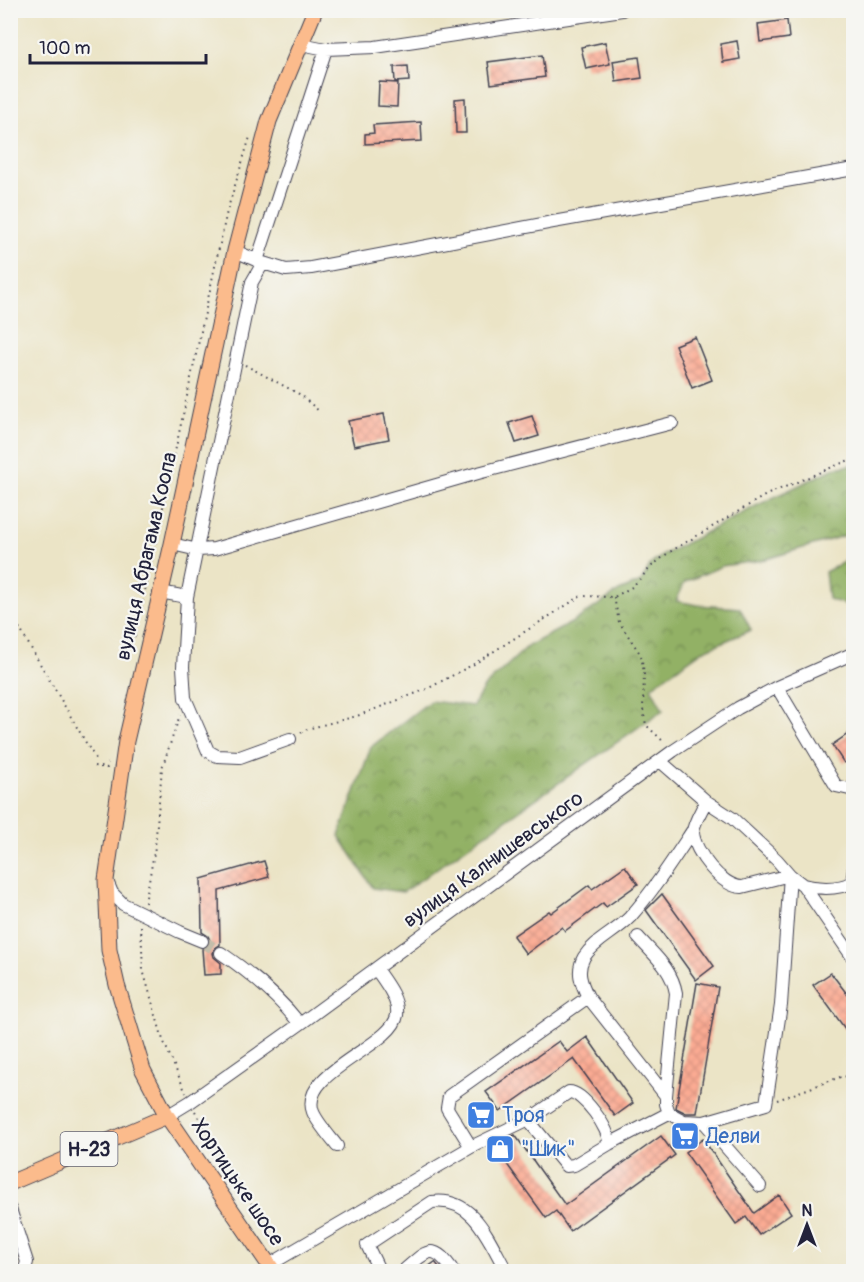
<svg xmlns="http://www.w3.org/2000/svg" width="864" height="1282" font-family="Pangolin,sans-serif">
  <defs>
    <pattern id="forest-crowns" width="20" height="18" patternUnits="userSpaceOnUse" patternTransform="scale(1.5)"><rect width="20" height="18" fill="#92b165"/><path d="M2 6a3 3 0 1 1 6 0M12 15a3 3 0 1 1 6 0" fill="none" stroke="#779054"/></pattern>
    <pattern id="building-cross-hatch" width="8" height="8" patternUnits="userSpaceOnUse" patternTransform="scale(1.5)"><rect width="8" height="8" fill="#fbab93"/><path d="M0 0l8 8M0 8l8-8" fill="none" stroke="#d79380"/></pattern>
  </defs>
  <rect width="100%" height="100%" fill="#f6f6f2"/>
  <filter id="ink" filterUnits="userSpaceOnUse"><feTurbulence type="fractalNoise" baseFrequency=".0167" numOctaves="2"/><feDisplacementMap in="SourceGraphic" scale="12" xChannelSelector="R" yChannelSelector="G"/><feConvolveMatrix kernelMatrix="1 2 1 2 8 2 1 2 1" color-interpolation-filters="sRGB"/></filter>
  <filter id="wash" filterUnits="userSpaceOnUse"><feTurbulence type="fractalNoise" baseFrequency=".008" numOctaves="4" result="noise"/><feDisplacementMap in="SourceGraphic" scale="24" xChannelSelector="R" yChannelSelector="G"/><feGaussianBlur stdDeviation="1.35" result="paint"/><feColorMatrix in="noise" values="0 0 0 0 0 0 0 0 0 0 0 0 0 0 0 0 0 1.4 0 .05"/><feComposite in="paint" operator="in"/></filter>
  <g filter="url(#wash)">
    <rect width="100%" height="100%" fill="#ebe4c6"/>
    <!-- forest -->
    <path fill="url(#forest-crowns)" stroke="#5a6a50" stroke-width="1.5" d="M853 465V533L763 560 722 566 685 582 676 601 698 605 740 608 751 630 702 651 651 687 663 710 403 892 373 888 339 836 371 747 430 701 473 706 485 686 528 646 573 622 619 591 641 582 651 564 663 555 756 506 835 468Z
      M853 557V603L847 605 828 599 825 572Z"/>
    <g id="blocks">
      <!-- building -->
      <path fill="url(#building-cross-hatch)" d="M787 20 789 38 760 42 758 24Z
        M737 41 740 59 723 62 721 44Z
        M605 42 610 64 586 69 581 47Z
        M542 55 545 77 491 84 488 62Z
        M639 57 642 78 616 82 613 61Z
        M408 66 409 81 395 82 394 67Z
        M379 82 398 83 397 107 378 106Z
        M465 98 466 133H456L455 99Z
        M421 122 422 141 365 144V134L374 133 373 125Z
        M695 337 712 380 692 388 675 345Z
        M384 414 389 439 354 446 348 421Z
        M532 416 539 436 516 443 509 423Z
        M854 730V756L844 763 832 745Z
        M264 861 269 877 219 891 220 945 215 948 213 953 214 957 221 963V974L204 975 202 949 207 947 210 940 208 936 202 932 201 879Z
        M625 866 638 884 606 907 603 903 565 931 562 927 526 954 513 936 549 911 551 913 589 885 592 889Z
        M662 894 714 966 696 980 646 910Z
        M831 973 854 1003V1041L813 985Z
        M697 983 718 987 697 1113H686L676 1108Z
        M587 1037 633 1103 615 1116 574 1059 500 1111 486 1092 559 1041 567 1052Z
        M515 1135 565 1205 661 1136 675 1155 570 1231 556 1211 546 1218 493 1145Z
        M703 1139 754 1213 779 1195 791 1213 759 1235 746 1217 736 1224 685 1152Z
        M435 1262 443 1272H421Z"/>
    </g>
  </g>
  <g filter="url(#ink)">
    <use href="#blocks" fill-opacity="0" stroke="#403f50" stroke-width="1.5"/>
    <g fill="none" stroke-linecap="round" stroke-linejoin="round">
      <!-- minor-tunnel -->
      <path stroke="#c3bdaa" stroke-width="12" stroke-dasharray="12 6" stroke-linecap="butt" d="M202 941 221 953"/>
      <!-- minor casing -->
      <g stroke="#403f50" stroke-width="14">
        <path id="minor" d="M301 44 326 49 375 47 622 10
          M235 251 263 263 286 270 311 268 553 222 854 169
          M257 261 326 49
          M172 544 198 550 214 549 478 473 672 423
          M160 592 187 597 183 667 185 698 208 751 217 756 240 757 290 739
          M187 597 252 282 263 263
          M777 687 836 786 854 790
          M660 761 706 801 732 818 777 860 790 875 803 885 854 959
          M107 881 112 893 123 904 180 932 202 941
          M852 883 854 867
          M803 885C820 889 837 890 854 882
          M221 953C252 974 277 995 300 1024
          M666 1096 588 997C581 983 576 971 584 957 595 940 616 932 630 917 653 891 673 860 693 830
          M669 1113 684 1121 704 1122 760 1186
          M167 1116 190 1102 300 1024 673 751 738 708 777 687 854 653
          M531 1118 533 1126 566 1166 574 1165 609 1144
          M704 1122 766 1104 781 1005 790 875 742 887C722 887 694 852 693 832 693 824 702 810 706 801
          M337 1146C330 1137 317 1122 313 1112 298 1072 393 1046 397 1015 399 999 385 982 376 969
          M471 1147 447 1108 449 1096 588 997
          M10 1209 27 1262 24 1272
          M269 1265 471 1147 531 1118 569 1092C583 1092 610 1129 609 1144L669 1113 666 1104V1096L676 993C672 969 654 955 638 937
          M380 1272 367 1245 432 1202C474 1196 489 1241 507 1272
          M402 1272C427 1251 432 1240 454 1272"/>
      </g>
      <!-- major casing -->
      <g stroke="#403f50" stroke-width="17">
        <path id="major" d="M10 1183 167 1116
          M274 1272 167 1116 143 1070 117 985 109 950 106 880 126 741 172 544 235 251 269 121 315 10"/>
      </g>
      <!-- path -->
      <path stroke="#403f50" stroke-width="2" stroke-dasharray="1.5 4.5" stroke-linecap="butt" d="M245 365 299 394 319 411
        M614 597 619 622 641 655 644 673 643 709 646 725 665 743
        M10 612 96 760
        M135 637 227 211 250 137
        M301 733 307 729 357 716 427 689 474 664 581 596 614 597 632 587 652 566 668 553 766 495 854 458
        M94 766 107 768 108 763
        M145 903 155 847 162 768 180 715
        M141 926 143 970 163 1040 186 1093
        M777 1100 843 1076 854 1078
        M195 1111 226 1164 279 1246"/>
      <!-- minor -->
      <use href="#minor" stroke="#fff" stroke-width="12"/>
      <!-- major -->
      <use href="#major" stroke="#fbbb8c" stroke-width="15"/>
    </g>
  </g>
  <!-- icons -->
  <defs>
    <g id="supermarket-square" transform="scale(1.5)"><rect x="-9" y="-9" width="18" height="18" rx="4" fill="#3f7fe0" stroke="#f6f6f2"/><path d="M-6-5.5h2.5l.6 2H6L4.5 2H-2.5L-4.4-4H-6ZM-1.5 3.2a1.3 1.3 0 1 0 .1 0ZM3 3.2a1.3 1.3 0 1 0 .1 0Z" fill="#fff"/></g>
    <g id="shop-square" transform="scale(1.5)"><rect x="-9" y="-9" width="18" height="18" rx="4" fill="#3f7fe0" stroke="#f6f6f2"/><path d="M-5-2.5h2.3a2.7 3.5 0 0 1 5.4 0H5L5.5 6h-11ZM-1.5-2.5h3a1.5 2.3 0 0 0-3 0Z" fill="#fff"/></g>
  </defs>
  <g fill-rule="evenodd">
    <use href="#supermarket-square" x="481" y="1115"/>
    <use href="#supermarket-square" x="685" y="1136"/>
    <use href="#shop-square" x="500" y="1149"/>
  </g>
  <g text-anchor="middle" stroke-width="4.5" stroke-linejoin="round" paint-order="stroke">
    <!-- shield labels -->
    <rect fill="#f6f6f2" stroke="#626272" stroke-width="1.5" x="60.5" y="1132" width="57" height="34" rx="4.5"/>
    <g font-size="20" font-weight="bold" fill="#22223b">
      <text x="89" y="1156">Н-23</text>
    </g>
    <!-- street labels -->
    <g font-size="21" fill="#22223b" stroke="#f6f6f2">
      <text transform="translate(146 556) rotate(-77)" y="7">вулиця Абрагама Коопа</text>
      <text transform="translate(493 859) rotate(-36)" y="7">вулиця Калнишевського</text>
      <text transform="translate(238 1182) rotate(56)" y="7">Хортицьке шосе</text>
    </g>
    <!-- shop labels -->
    <g font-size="21" fill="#366cbe" stroke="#f6f6f2" text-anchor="start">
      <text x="502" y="1122">Троя</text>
      <text x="706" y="1143">Делви</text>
      <text x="521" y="1156">"Шик"</text>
    </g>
  </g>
  <!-- margin -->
  <rect width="864" height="1282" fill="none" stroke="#f6f6f2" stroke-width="36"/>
  <!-- north arrow -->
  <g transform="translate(807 1225)" stroke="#f6f6f2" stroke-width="4.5" paint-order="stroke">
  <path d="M0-4.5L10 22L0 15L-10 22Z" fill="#22223b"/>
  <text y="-9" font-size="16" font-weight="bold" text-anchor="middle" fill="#22223b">N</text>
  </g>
  <!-- scale -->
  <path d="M30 54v9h176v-9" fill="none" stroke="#22223b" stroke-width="3"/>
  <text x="39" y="54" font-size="18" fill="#22223b" stroke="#f6f6f2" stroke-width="4.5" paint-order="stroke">100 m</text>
</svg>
